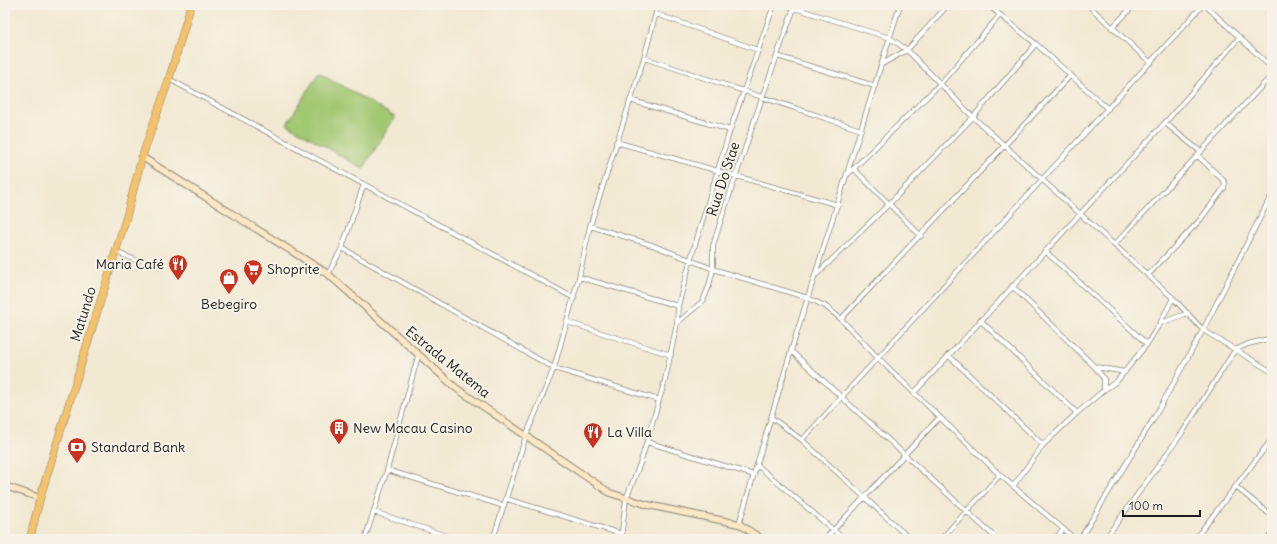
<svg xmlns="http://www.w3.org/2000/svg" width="1277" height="544" font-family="Delius,sans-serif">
  <rect width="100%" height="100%" fill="#f7f3e8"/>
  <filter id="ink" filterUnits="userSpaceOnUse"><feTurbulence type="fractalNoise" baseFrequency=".025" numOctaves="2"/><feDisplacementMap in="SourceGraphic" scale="8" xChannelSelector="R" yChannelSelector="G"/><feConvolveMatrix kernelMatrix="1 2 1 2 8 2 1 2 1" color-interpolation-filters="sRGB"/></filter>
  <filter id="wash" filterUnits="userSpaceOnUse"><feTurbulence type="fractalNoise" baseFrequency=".012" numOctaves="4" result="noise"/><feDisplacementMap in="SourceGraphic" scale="16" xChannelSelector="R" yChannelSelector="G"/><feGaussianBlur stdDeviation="0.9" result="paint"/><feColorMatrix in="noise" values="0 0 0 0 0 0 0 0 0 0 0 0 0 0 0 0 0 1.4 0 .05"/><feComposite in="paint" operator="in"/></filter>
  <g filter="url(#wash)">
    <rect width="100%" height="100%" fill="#f2e9d3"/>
    <!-- green -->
    <path fill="#a3c872" stroke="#607247" d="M319 72 395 117 363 169 287 124Z"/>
  </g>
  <g filter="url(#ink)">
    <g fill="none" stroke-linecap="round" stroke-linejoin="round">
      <!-- street casing -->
      <g stroke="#878278" stroke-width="5.5">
        <path id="street" d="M785 5 890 38 907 50 973 117 1173 298 1203 330 1272 372
          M988 5 1036 44 1108 109
          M1088 5 1151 63
          M1205 5 1272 68
          M656 14 758 50
          M1112 28 1134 5
          M777 56 875 86
          M644 58 861 130
          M882 64 907 50 948 5
          M169 79 574 298
          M630 100 730 130
          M1165 123 1201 152
          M616 142 838 205
          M854 169 921 236
          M848 174 940 84 1000 15
          M590 226 652 245 713 269 808 298 825 306 841 319 878 358 1000 475 1075 539
          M1115 244 1272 75
          M342 248 364 184
          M1045 251 1147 344
          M116 252 138 261
          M328 274 342 248 554 368 659 400
          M817 274 889 204 973 117 1036 44
          M1148 275 1200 220 1224 188 1225 183 1223 180 1198 156
          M579 277 678 306
          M1012 286 1095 367 1104 379V390
          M841 319 1070 76
          M980 320 1077 413
          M567 322 671 355
          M677 323 703 301 709 286 713 269V246L721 220 762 98 795 5
          M1161 323 1188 313
          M791 351 997 539
          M948 355 1043 445
          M1096 367 1125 372
          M914 393 1171 116 1239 38
          M772 418 802 440 910 539
          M802 440 1203 5
          M647 442 754 475
          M757 465 844 539
          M387 470 504 506
          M1014 485 1043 445 1077 413 1104 390 1117 381 1147 344 1160 323 1173 298
          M1236 487 1272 516
          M507 499 622 534
          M374 512 456 539
          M739 524 791 351 900 5
          M365 539 387 470 418 356
          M493 539 526 436 554 368 579 277 590 226 644 58 658 5
          M621 539 626 499 641 461 665 380 677 323 678 306 691 258 730 130 774 5
          M825 539 940 417
          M941 539 1000 475
          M1055 539 1063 530
          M1080 539 1154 418 1203 330 1272 194
          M1105 539 1182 433 1235 350 1248 344 1272 338
          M1195 539 1272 439
          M1268 539 1272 533"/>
      </g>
      <!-- secondary casing -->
      <g stroke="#878278" stroke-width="8">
        <path id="secondary" d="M142 157 328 274 456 388 610 493 648 505 739 524 762 539
          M5 486 40 498"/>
      </g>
      <!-- primary casing -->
      <g stroke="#878278" stroke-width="8">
        <path id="primary" d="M30 539 40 498 126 218 142 157 169 79 191 5"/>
      </g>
      <!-- street -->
      <use href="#street" stroke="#fff" stroke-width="4"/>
      <!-- secondary -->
      <use href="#secondary" stroke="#fbe7c3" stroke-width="6"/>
      <!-- primary -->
      <use href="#primary" stroke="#f4c26a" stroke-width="7"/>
    </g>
  </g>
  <!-- icons -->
  <defs>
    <g id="restaurant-pin" transform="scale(1)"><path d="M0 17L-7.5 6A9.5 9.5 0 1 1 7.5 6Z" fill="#c8321e" stroke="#f7f3e8"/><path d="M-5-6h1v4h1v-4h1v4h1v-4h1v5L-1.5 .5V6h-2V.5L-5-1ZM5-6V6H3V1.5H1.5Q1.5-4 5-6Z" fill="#fff"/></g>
    <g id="supermarket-pin" transform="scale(1)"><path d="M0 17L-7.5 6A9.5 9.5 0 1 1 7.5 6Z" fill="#c8321e" stroke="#f7f3e8"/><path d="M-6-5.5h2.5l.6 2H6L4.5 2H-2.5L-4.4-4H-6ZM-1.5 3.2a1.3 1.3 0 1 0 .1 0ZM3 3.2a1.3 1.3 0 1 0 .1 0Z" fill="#fff"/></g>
    <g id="shop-pin" transform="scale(1)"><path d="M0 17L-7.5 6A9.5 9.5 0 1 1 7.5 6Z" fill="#c8321e" stroke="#f7f3e8"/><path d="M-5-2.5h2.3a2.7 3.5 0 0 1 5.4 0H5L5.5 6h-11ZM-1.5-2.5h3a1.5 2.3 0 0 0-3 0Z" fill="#fff"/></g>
    <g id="building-pin" transform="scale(1)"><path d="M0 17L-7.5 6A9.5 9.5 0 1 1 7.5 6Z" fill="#c8321e" stroke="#f7f3e8"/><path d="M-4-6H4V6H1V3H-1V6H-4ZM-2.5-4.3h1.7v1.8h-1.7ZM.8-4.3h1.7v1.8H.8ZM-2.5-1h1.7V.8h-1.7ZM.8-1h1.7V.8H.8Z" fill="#fff"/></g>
    <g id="bank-pin" transform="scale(1)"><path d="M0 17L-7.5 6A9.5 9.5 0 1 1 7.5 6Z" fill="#c8321e" stroke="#f7f3e8"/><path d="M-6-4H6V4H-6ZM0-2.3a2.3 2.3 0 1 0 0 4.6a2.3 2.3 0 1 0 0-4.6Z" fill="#fff"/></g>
  </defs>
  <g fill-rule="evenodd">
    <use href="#restaurant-pin" x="178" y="264"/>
    <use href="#supermarket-pin" x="253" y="269"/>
    <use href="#shop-pin" x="229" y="278"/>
    <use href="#building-pin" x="339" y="428"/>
    <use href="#restaurant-pin" x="593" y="432"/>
    <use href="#bank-pin" x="77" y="447"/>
  </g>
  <g text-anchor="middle" stroke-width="4" stroke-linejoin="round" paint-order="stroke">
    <!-- street labels -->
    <g font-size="14" fill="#1c1c1c" stroke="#f7f3e8">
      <text transform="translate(723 179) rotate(-72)" y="5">Rua Do Stae</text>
      <text transform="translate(83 314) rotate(-73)" y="5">Matundo</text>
      <text transform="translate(448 362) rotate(39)" y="5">Estrada Matema</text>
    </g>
    <!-- poi labels -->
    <g font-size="14" fill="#1c1c1c" stroke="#f7f3e8" text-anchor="start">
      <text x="164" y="269" text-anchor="end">Maria Café</text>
      <text x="267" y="274">Shoprite</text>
      <text x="229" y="309" text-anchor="middle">Bebegiro</text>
      <text x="353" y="433">New Macau Casino</text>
      <text x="607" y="437">La Villa</text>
      <text x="91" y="452">Standard Bank</text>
    </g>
  </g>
  <!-- margin -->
  <rect width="1277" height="544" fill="none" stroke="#f7f3e8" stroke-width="20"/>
  <!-- scale -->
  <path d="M1123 510v6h77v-6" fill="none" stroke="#1c1c1c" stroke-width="2"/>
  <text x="1129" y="510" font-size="12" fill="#1c1c1c" stroke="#f7f3e8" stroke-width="3" paint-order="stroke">100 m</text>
</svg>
